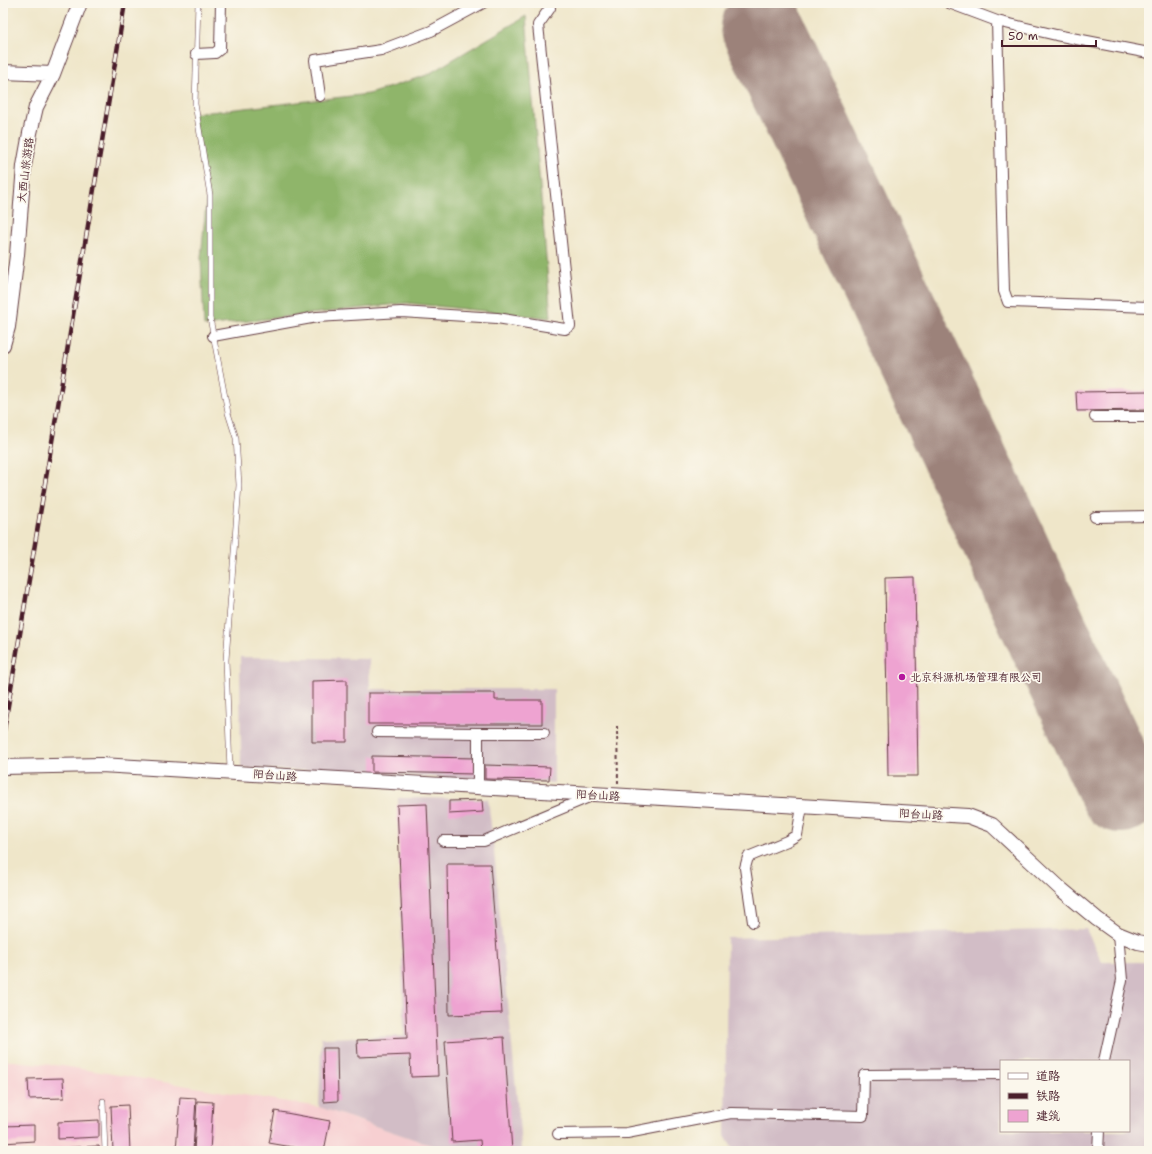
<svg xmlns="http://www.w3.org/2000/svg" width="1152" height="1154" font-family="'Shantell Sans','LXGW WenKai TC',sans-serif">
  <rect width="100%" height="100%" fill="#fbf7ec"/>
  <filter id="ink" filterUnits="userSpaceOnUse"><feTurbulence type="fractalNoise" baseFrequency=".025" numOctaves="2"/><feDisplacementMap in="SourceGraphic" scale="8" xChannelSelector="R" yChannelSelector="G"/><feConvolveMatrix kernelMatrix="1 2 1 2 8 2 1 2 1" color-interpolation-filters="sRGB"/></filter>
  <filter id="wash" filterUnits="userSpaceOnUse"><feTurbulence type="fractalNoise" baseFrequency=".012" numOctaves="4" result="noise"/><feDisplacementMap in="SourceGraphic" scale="16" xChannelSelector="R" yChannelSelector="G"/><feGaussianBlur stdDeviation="0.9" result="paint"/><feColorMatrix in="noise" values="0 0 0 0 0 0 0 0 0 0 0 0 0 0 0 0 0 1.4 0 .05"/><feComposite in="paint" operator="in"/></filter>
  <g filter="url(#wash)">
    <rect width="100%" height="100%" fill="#efe6c9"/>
    <!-- built -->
    <path fill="#f7cfd1" d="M3 1060 63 1066 319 1107 449 1151H3Z"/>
    <!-- industrial -->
    <path fill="#d2bdc6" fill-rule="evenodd" d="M240 657 369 659 370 689H554V783L473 780 371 773 241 768Z
      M398 798 488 799 494 851 520 1132 521 1151H449L319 1107 321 1038 404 1036Z
      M1086 929 1102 962H1149V1151H734L725 1136 727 938ZM1001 1061H1129V1131H1001Z"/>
    <!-- forest -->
    <path fill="#8fb56a" stroke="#6c6a4a" d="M526 16 551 318 407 303 204 326 201 258 207 193 192 114 369 94 427 75Z"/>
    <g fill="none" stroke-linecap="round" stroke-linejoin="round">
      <!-- runway -->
      <path stroke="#9c827a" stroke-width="84" d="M763 28 1121 791"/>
    </g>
    <g id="blocks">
      <!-- building -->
      <path fill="#eea3d1" d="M1149 391V410L1077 411 1076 392Z
        M915 577 918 776H888L885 578Z
        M347 680V742H312V681Z
        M368 693H495V700H542V724H368Z
        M372 756 475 758V774L372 772Z
        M485 765 550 767 549 780 485 779Z
        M482 800 483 812 449 814V801Z
        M427 804 438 1076 411 1077 410 1055 358 1057 357 1040 407 1038 397 805Z
        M447 864H490L502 1013 449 1015Z
        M504 1037 512 1151H481L480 1140 452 1142 445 1041Z
        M323 1048H337L338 1101 324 1102Z
        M63 1078 64 1098 29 1099 28 1079Z
        M180 1097 196 1098 193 1151H176Z
        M197 1101 213 1102 210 1151H194Z
        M128 1105 130 1151H113L111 1106Z
        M275 1111 330 1121 324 1151H315L269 1143Z
        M99 1120V1137L58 1139V1122Z
        M34 1125V1141L3 1143V1126Z
        M99 1146 100 1151H59L58 1148Z"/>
    </g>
  </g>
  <g filter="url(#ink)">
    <use href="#blocks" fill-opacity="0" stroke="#633d43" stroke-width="1"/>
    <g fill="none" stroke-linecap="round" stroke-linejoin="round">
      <!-- lane casing -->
      <g stroke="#633d43" stroke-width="6">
        <path id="lane" d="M198 3 195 104 210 195V318L228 413 236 438 239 485 226 660 230 771
          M103 1101 105 1151"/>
      </g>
      <!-- street casing -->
      <g stroke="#633d43" stroke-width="12">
        <path id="street" d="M949 3 997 21 1056 35 1149 53
          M997 21 1004 291 1008 302 1149 307
          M196 54 215 53 220 49 221 3
          M320 96 315 60 381 50 431 31 483 3
          M213 336 317 317 401 312 497 318 565 329 570 326 538 25 550 8 548 3
          M1095 417H1149
          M1095 517 1149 516
          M377 732 478 733V788
          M478 733H544
          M443 841H484L594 795
          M753 922 745 868 748 857 787 841 797 835 802 807
          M1104 1061 1122 980 1118 934
          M558 1134 627 1133 731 1113 863 1116 864 1075 1001 1074
          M1098 1151 1099 1131"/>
      </g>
      <!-- secondary casing -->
      <g stroke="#633d43" stroke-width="16">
        <path id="secondary" d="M3 72 53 74
          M3 345 8 327 17 255 24 166 30 133 36 107 53 74 80 3
          M3 767 101 765 968 816 992 825 1062 890 1097 919 1118 934 1138 942 1149 944"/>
      </g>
      <!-- path -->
      <path stroke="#633d43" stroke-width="2" stroke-dasharray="3 3" stroke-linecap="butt" d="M617 726 618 783"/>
      <!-- lane -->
      <use href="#lane" stroke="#fff" stroke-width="5"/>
      <!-- street -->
      <use href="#street" stroke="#fff" stroke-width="10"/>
      <!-- secondary -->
      <use href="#secondary" stroke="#fff" stroke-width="14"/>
      <!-- rail casing -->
      <g stroke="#4a1f2b" stroke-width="4.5">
        <path id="rail" d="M3 736 125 3"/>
      </g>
      <!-- rail -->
      <use href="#rail" stroke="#fbf7ec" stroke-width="3" stroke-dasharray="9" stroke-linecap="butt"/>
    </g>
  </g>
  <!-- markers -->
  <circle fill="#b5179e" stroke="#fbf7ec" stroke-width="1.5" cx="902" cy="677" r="4"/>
  <g text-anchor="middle" stroke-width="3.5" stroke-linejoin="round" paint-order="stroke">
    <!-- street labels -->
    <g font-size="11" fill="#4a1f2b" stroke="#fbf7ec">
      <text transform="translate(25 170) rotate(-83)" y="4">大西山旅游路</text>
      <text transform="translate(275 775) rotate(4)" y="4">阳台山路</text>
      <text transform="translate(598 795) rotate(3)" y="4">阳台山路</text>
      <text transform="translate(921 814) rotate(3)" y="4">阳台山路</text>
    </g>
    <!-- poi labels -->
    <g font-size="11" fill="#4a1f2b" stroke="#fbf7ec" text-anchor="start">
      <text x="910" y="681">北京科源机场管理有限公司</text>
    </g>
  </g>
  <!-- margin -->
  <rect width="1152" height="1154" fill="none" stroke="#fbf7ec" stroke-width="16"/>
  <!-- legend -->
  <rect x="1000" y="1060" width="130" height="72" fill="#fbf7ec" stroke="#b4a19f"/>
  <rect x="1008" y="1073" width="20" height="6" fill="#ffffff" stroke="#b4a19f"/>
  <text x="1036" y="1080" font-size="12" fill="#4a1f2b">道路</text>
  <rect x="1008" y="1093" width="20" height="6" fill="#4a1f2b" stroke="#b4a19f"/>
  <text x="1036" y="1100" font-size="12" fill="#4a1f2b">铁路</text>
  <rect x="1008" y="1110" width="20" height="12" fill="#eea3d1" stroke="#b4a19f"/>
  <text x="1036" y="1120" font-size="12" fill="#4a1f2b">建筑</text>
  <!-- scale -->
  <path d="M1002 40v6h94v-6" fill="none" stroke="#4a1f2b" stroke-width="2"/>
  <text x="1008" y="40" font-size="12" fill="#4a1f2b" stroke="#fbf7ec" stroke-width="3" paint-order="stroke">50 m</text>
</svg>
